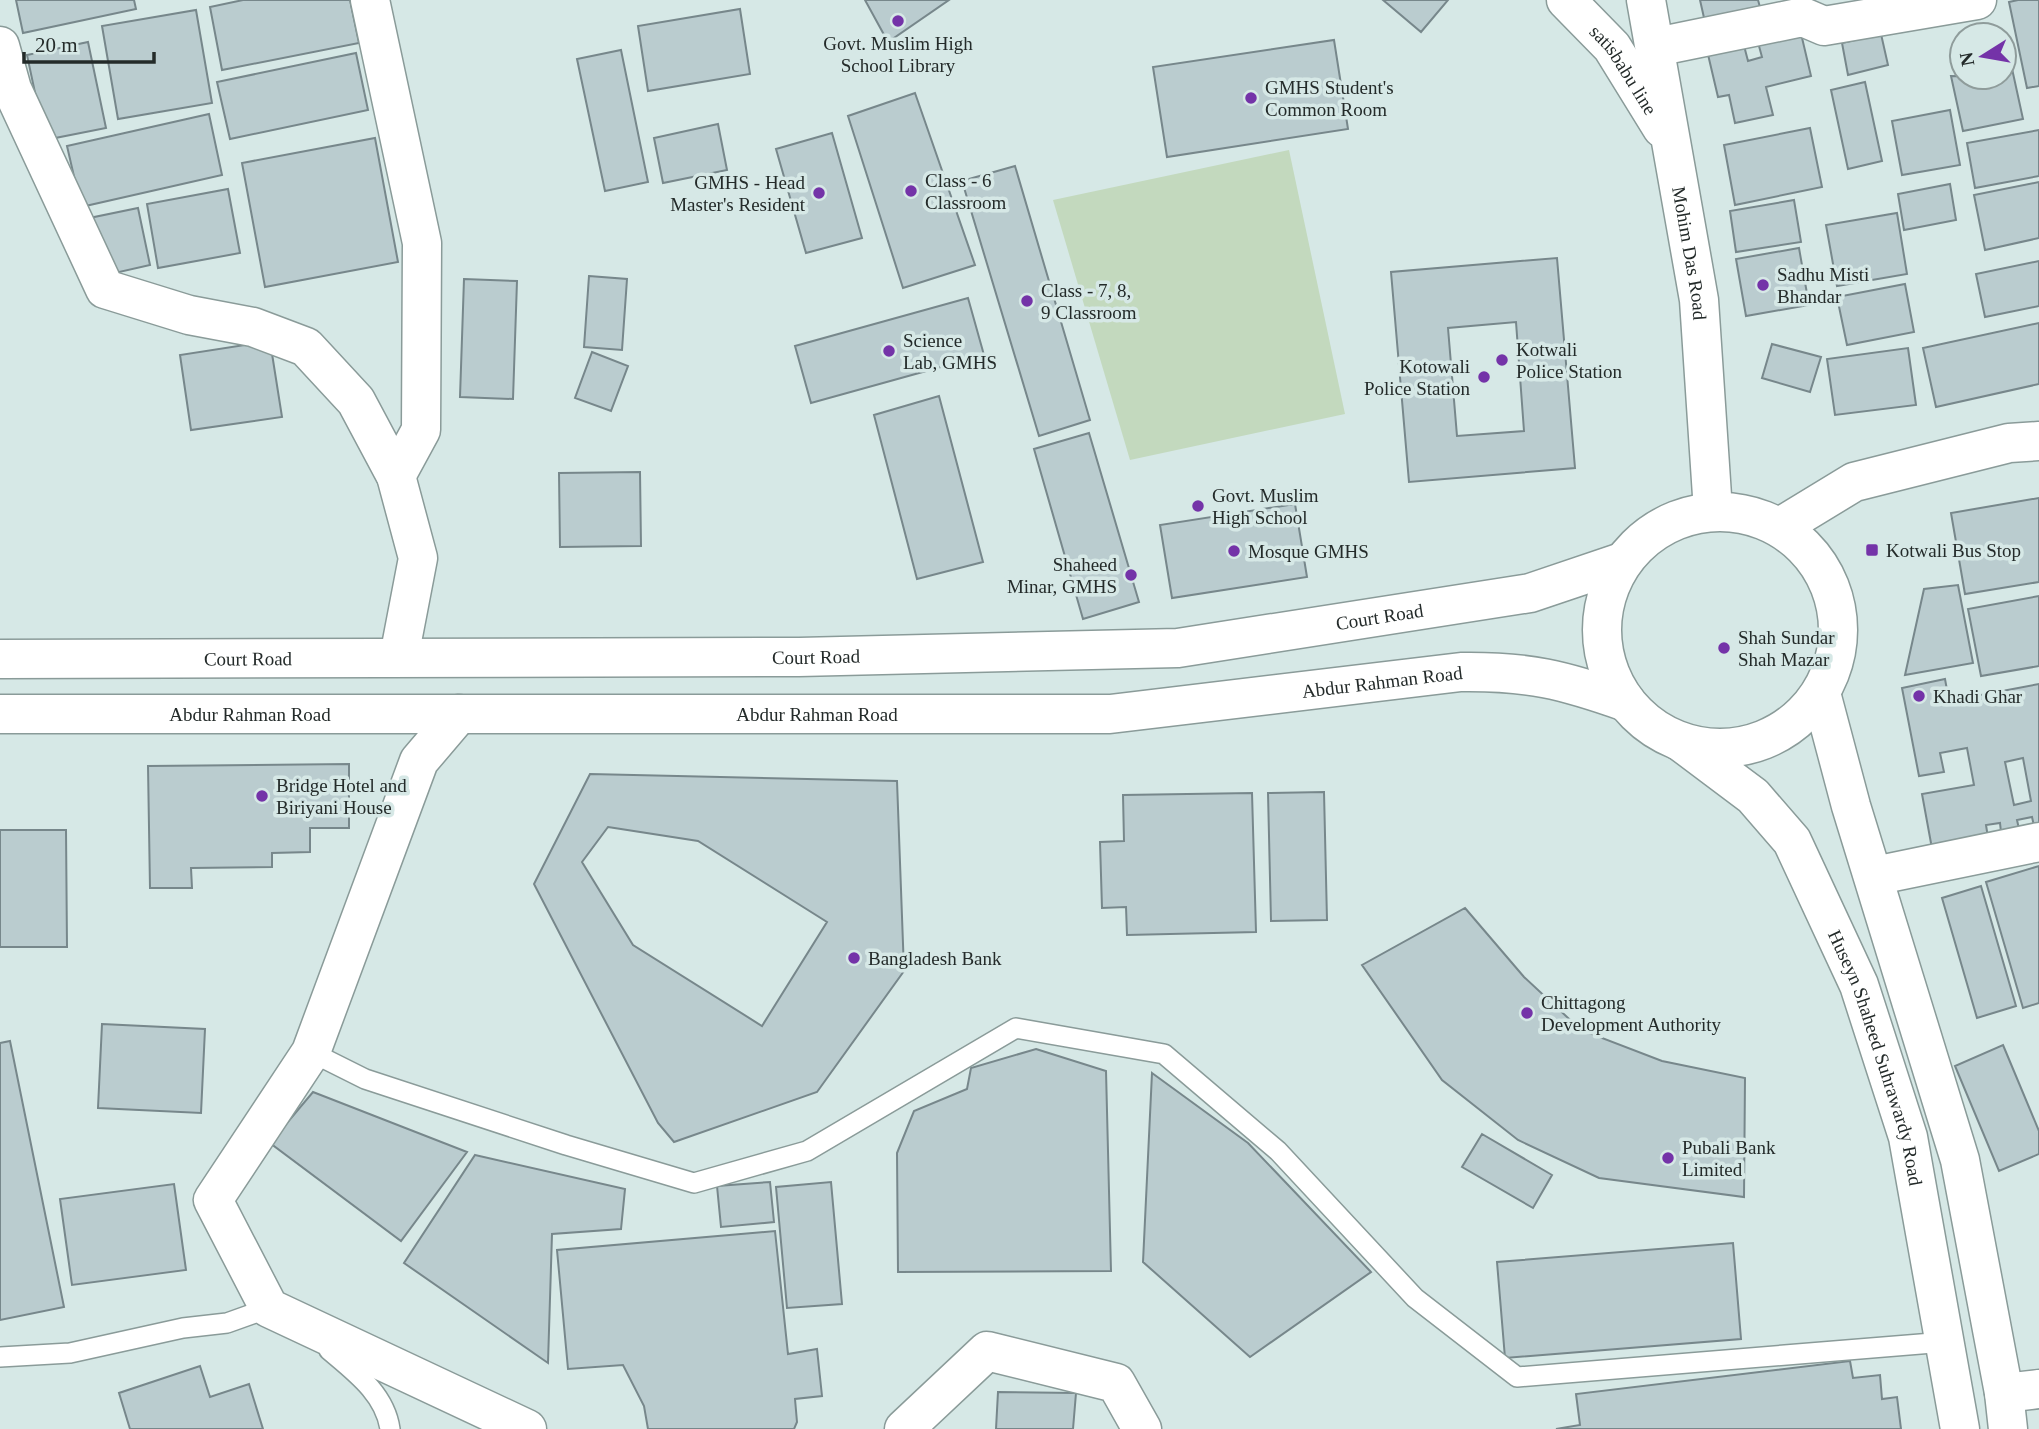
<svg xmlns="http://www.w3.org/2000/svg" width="2039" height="1429" font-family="Georgia,serif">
  <rect width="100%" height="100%" fill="#d6e8e6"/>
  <!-- green -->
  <path fill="#c3d9be" d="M1289 150 1345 414 1130 460 1053 200Z"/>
  <!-- building -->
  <path fill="#bacccf" stroke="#77878b" stroke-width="2" fill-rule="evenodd" d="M16 0H134L136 9 23 33Z
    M243 0H350L359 43 222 70 210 7Z
    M865 0H949L888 42Z
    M1383 0H1448L1421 32Z
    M1700 0H1758L1763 18 1707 31Z
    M2018 0H2039V86L2027 88 2009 2Z
    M740 9 750 74 648 91 638 26Z
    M196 10 212 103 118 119 102 26Z
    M1799 25 1811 76 1766 87 1773 115 1735 123 1729 95 1718 97 1706 46 1742 38 1748 61 1762 57 1756 35Z
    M1881 34 1888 65 1848 75 1842 43Z
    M1334 40 1348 129 1167 157 1153 67Z
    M88 42 106 128 45 140 27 55Z
    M621 50 648 182 605 191 577 59Z
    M356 53 368 110 230 139 217 82Z
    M2011 64 2023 119 1963 131 1951 76 2004 77V66Z
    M1865 82 1882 161 1848 169 1831 90Z
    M915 93 975 265 903 288 848 116Z
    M1950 110 1960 165 1902 175 1892 121Z
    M209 114 222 175 81 207 67 146Z
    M718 124 727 170 663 183 654 138Z
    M1810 128 1822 187 1735 205 1724 145Z
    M2039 130V176L1975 188 1967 143Z
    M832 133 862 238 806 253 776 149Z
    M375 138 398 262 265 287 242 163Z
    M1015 166 1090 420 1039 436 962 181Z
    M2039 182V238L1985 250 1974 195Z
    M1950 184 1956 220 1904 230 1898 194Z
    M228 189 240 253 158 268 147 204Z
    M1794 200 1801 242 1736 252 1730 211Z
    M138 208 150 265 115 273 75 221Z
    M1897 213 1907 274 1837 286 1826 225Z
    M1799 248 1809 305 1746 316 1736 259Z
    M1557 258 1575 468 1409 482 1391 272ZM1516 322 1524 431 1457 436 1448 328Z
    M2039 261V306L1985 317 1976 274Z
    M589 276 627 279 622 350 584 347Z
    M464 279 517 281 513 399 460 397Z
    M1905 284 1914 332 1847 345 1837 297Z
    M968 298 984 355 811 403 795 346Z
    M2039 323V384L1936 407 1923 348Z
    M270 341 282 417 191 430 180 355Z
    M1772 344 1821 357 1810 392 1762 378Z
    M1908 348 1916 405 1835 415 1827 359Z
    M592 352 628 366 611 411 575 398Z
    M939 396 983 562 917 579 874 415Z
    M1089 433 1139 602 1083 619 1034 449Z
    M640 472 641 546 560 547 559 473Z
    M2039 498V582L1965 594 1951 513Z
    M1295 504 1307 577 1172 598 1160 525Z
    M1958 585 1973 663 1905 675 1924 589Z
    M2039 596V666L1981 676 1968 609Z
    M1945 679 1949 701 2039 684V834L2036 835 2032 817 2017 820 2021 838 2002 841 2000 823 1986 825 1989 844 1933 854 1922 794 1974 785 1967 748 1940 753 1944 772 1919 776 1902 688ZM2023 758 2031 801 2014 805 2005 762Z
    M349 764V828H310V852L272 853V867L191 868 192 888H150L148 766Z
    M590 774 897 781 904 971 817 1092 674 1142 658 1123 534 884ZM608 827 698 841 827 922 762 1026 633 945 582 862Z
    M1324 792 1327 920 1271 921 1268 793Z
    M1252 793 1256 932 1127 935 1126 907 1102 908 1100 842 1124 841 1123 795Z
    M0 830H66L67 947H0Z
    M2039 866V1003L2023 1008 1986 882Z
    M1981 886 2016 1006 1977 1018 1942 898Z
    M1465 908 1524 977 1581 1030 1662 1061 1745 1078 1744 1197 1599 1178 1518 1140 1442 1080 1362 965Z
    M102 1024 205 1029 201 1113 98 1108Z
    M10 1041 64 1307 0 1320V1043Z
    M2003 1045 2039 1131V1154L1999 1171 1955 1066Z
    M1036 1049 1106 1071 1111 1271 898 1272 897 1153 914 1111 967 1089 971 1068Z
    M1152 1073 1248 1143 1371 1272 1250 1357 1143 1262Z
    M313 1092 467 1152 401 1241 270 1143Z
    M1482 1134 1552 1175 1533 1208 1462 1167Z
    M475 1155 625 1189 621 1229 552 1234 548 1363 404 1263Z
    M770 1182 774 1222 721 1227 717 1186Z
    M831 1182 842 1304 787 1308 776 1187Z
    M174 1184 186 1270 72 1285 60 1199Z
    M775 1231 788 1354 817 1349 822 1396 795 1399 797 1422 794 1429H648L644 1406 623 1365 568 1369 557 1250Z
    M1733 1243 1741 1339 1505 1358 1497 1262Z
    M1850 1361 1853 1378 1880 1375 1882 1399 1897 1397 1901 1429H1556L1580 1425 1576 1394Z
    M200 1366 210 1397 249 1384 263 1429H130L119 1393Z
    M998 1392 1076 1393 1073 1429H996Z"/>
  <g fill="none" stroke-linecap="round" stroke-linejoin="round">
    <!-- service casing -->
    <g stroke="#8a9b99" stroke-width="22">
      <path id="service" d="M311 1052 365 1079 566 1145 694 1183 807 1151 1016 1028 1164 1054 1278 1151 1415 1298 1517 1377 1945 1342
        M329 1350C355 1372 385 1394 390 1429
        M0 1357 70 1353 183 1328 227 1323 269 1308 273 1311"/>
    </g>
    <!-- minor casing -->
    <g stroke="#8a9b99" stroke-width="41">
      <g id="minor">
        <path d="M370 0 422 243 421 430 396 476"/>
        <path id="s1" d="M1566 0 1612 47 1662 128"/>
        <path id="s2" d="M1646 0 1699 300 1713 511"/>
        <path d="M0 46 12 89 105 289 189 315 253 327 306 347 356 401 396 476 418 558 399 657"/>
        <path d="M1656 47 1803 17 1824 26 1977 0"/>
        <path d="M459 714 419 761 311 1052 213 1200 269 1308 527 1429"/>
        <path d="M1874 876 2039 842"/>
        <path d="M2004 1393 2039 1389"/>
        <path d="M904 1429 987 1351 1116 1383 1142 1429"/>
      </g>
    </g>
    <!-- tertiary casing -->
    <g stroke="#8a9b99" stroke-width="41">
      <path id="tertiary" d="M1780 527 1854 482 2009 443 2039 441"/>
    </g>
    <!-- secondary casing -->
    <g stroke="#8a9b99" stroke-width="41">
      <g id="secondary">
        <circle cx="1720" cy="630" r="118"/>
        <path id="s3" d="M0 659 799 657 1178 648 1530 593 1622 562"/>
        <path d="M1821 693 1851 806 1960 1160 2004 1393 2008 1429"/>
        <path id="s4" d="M0 714H1110L1461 672C1528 671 1564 680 1626 702"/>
        <path id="s5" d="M1681 742 1753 796 1792 841 1859 985 1908 1137 1960 1429"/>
      </g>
    </g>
    <!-- service -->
    <use href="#service" stroke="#fff" stroke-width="19"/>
    <!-- minor -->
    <use href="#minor" stroke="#fff" stroke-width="38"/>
    <!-- tertiary -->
    <use href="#tertiary" stroke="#fff" stroke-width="38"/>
    <!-- secondary -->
    <use href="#secondary" stroke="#fff" stroke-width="38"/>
  </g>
  <!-- markers -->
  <g fill="#7433a8" stroke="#d6e8e6" stroke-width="2.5">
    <circle cx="898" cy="21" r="7"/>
    <circle cx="1251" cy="98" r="7"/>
    <circle cx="911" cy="191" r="7"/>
    <circle cx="819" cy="193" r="7"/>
    <circle cx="1763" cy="285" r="7"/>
    <circle cx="1027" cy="301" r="7"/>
    <circle cx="889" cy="351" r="7"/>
    <circle cx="1502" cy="360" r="7"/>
    <circle cx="1484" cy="377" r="7"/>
    <circle cx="1198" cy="506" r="7"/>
    <rect x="1865" y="543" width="14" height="14" rx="3.5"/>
    <circle cx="1234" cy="551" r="7"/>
    <circle cx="1131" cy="575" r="7"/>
    <circle cx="1724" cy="648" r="7"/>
    <circle cx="1919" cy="696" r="7"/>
    <circle cx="262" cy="796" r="7"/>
    <circle cx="854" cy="958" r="7"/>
    <circle cx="1527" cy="1013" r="7"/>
    <circle cx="1668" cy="1158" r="7"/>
  </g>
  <g text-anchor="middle" stroke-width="7" stroke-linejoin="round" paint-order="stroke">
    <!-- poi labels -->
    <g font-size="19" fill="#242b2a" stroke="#d6e8e6" text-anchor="start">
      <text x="898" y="50" text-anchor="middle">Govt. Muslim High<tspan x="898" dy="22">School Library</tspan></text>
      <text x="1265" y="94">GMHS Student's<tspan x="1265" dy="22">Common Room</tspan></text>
      <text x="925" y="187">Class - 6<tspan x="925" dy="22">Classroom</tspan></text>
      <text x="805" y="189" text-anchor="end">GMHS - Head<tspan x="805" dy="22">Master's Resident</tspan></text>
      <text x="1777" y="281">Sadhu Misti<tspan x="1777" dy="22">Bhandar</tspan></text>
      <text x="1041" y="297">Class - 7, 8,<tspan x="1041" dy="22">9 Classroom</tspan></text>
      <text x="903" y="347">Science<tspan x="903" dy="22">Lab, GMHS</tspan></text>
      <text x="1516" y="356">Kotwali<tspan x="1516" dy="22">Police Station</tspan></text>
      <text x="1470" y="373" text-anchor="end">Kotowali<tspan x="1470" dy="22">Police Station</tspan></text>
      <text x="1212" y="502">Govt. Muslim<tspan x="1212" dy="22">High School</tspan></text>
      <text x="1886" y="557">Kotwali Bus Stop</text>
      <text x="1248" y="558">Mosque GMHS</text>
      <text x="1117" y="571" text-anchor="end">Shaheed<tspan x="1117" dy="22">Minar, GMHS</tspan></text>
      <text x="1738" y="644">Shah Sundar<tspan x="1738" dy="22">Shah Mazar</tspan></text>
      <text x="1933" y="703">Khadi Ghar</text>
      <text x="276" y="792">Bridge Hotel and<tspan x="276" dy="22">Biriyani House</tspan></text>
      <text x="868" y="965">Bangladesh Bank</text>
      <text x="1541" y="1009">Chittagong<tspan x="1541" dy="22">Development Authority</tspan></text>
      <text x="1682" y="1154">Pubali Bank<tspan x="1682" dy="22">Limited</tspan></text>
    </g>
    <!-- street labels -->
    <g font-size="19" fill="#242b2a" stroke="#d6e8e6">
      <text dy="7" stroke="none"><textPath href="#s1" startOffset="91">satisbabu line</textPath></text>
      <text dy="7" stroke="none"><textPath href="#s2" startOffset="257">Mohim Das Road</textPath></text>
      <text dy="7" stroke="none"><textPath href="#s3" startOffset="1382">Court Road</textPath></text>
      <text dy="7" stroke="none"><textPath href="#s3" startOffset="816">Court Road</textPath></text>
      <text dy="7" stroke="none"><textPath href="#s3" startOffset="248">Court Road</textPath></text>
      <text dy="7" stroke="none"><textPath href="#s4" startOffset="1384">Abdur Rahman Road</textPath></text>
      <text dy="7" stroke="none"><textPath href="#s4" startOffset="250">Abdur Rahman Road</textPath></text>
      <text dy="7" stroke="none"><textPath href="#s4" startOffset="817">Abdur Rahman Road</textPath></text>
      <text dy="7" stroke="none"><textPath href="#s5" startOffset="383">Huseyn Shaheed Suhrawardy Road</textPath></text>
    </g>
  </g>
  <!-- north arrow -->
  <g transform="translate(1983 56) rotate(259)"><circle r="33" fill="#d6e8e6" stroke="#8f9c9b" stroke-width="2"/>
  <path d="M0-5L12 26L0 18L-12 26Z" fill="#7433a8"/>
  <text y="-10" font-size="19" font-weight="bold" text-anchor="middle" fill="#242b2a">N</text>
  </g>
  <!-- scale -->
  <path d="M24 52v10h130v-10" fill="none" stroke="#242b2a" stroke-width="3.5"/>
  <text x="35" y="52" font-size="21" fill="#242b2a" stroke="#d6e8e6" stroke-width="5" paint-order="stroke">20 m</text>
</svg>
